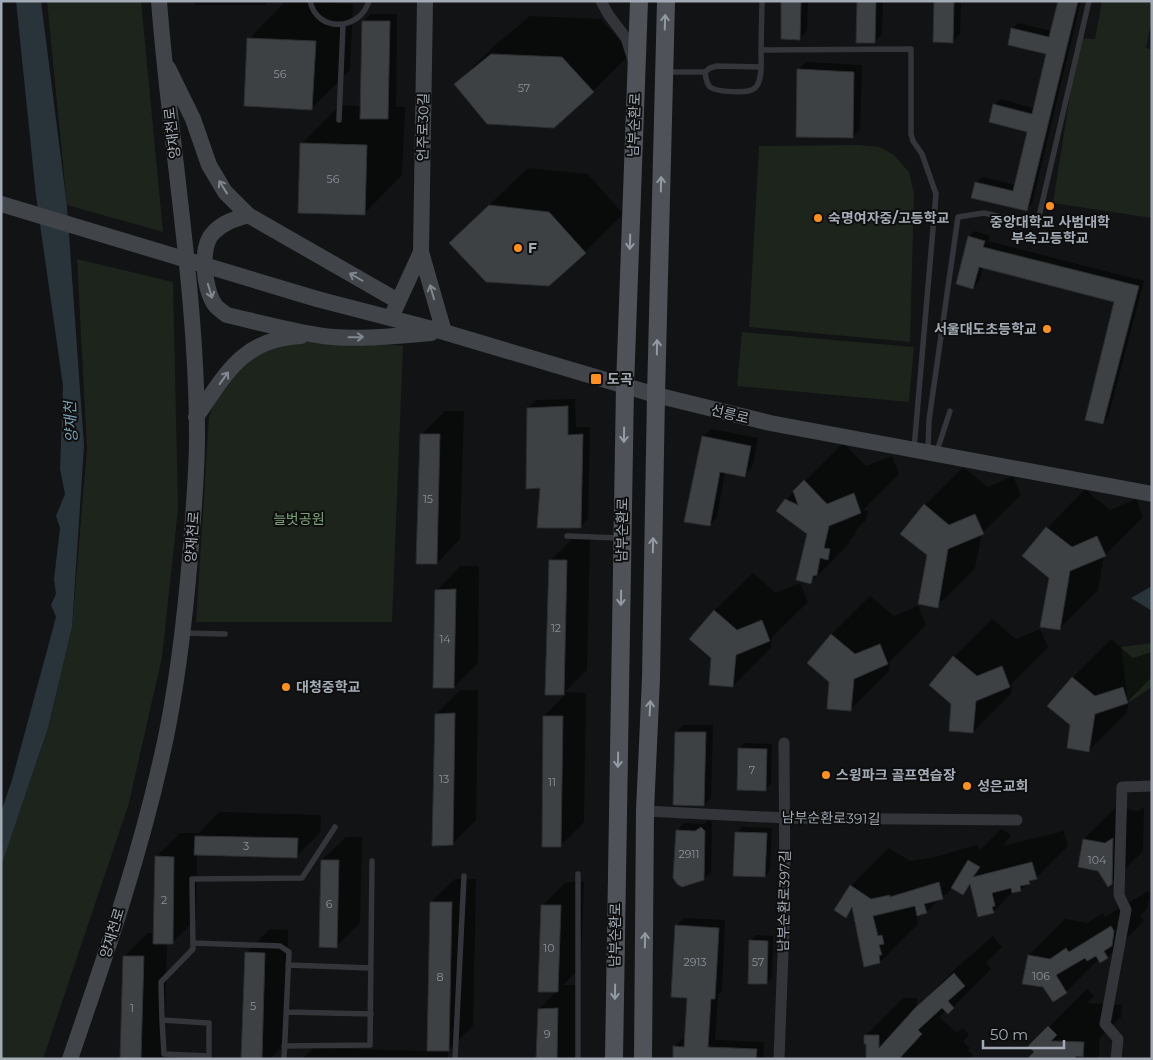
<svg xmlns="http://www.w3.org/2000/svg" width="1153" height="1060" font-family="Montserrat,'Noto Sans KR',sans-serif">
  <rect width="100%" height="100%" fill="#121314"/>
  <!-- green -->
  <path fill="#1c241c" d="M47 1H141L163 232 67 205Z
    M1102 1H1152V19L1146 48 1152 50V218L1053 203 1079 38 1095 39Z
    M858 145 879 147 894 155 909 172 914 193 910 342 749 327 759 146Z
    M77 259 173 282 178 509 162 657 129 803 43 1059H1V867L48 728 72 627 87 448Z
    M742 332 914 347 909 402 737 386Z
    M289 336 403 346 392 622H196L209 416 222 386 244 356Z
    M1152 643V687L1128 703 1121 647Z"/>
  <!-- water -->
  <path fill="#283439" d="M16 1H41L67 206 84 446 72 627 48 728 1 867V812L12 780 56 617 51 605 56 594 54 579 60 528 56 516 65 494 60 469 63 386 36 196Z
    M1152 586V611L1131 598Z"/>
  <!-- shadow -->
  <path fill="#0007" d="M195 1H269L265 5H195Z
    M286 1 353 4 350 70 312 108 249 39Z
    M783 1H808L807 31 800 38Z
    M858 1H883L882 34 875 42Z
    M935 1H961L960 34 952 42Z
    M1059 1H1081L1032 204 1026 210 976 183 982 177 1016 185 1029 131 994 105 1000 99 1034 108 1048 53 1012 29 1018 23 1052 31Z
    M371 14H397L396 107H405L402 175 364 214 302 143 340 105 361 106 363 21Z
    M530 16 601 19 631 53 593 91 456 84 494 46Z
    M806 62 862 65 860 129 853 137 798 70Z
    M528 168 588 174 623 214 585 252 548 285 489 205Z
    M975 231 990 236 988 241 1144 281 1108 417 1103 423 1116 301 983 267 979 282 973 287 969 237Z
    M575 399 576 427H590L588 519 580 526 541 487 528 408 536 400Z
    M445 411H464L460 539 437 563 421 435Z
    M711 429 758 438 752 467 744 475 725 472 717 517 709 525 703 436Z
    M843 443 866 466 892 456 899 474 863 510 868 511 866 520 856 530 855 535 850 540 849 544 811 582 809 533 786 500Z
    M963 467 988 487 1013 476 1021 495 982 533 975 568 937 606 928 555 925 505Z
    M1085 489 1110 510 1136 499 1143 517 1104 556 1098 590 1059 629 1050 577 1024 556 1047 528Z
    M590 536 587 670 565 692 586 693 584 822 560 846 544 716 566 694H546L550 561 574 537Z
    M460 566H479L478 663 454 687 437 590Z
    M753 573 776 593 800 583 808 602 772 637 771 648 733 686 714 611Z
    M870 596 894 616 918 606 926 625 890 661 889 671 851 709 830 681 808 663 832 634Z
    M992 619 1016 639 1040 629 1048 647 1012 683 1011 694 973 732 952 704 930 685 954 657Z
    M1111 639 1133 658 1152 652V677L1129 700 1127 712 1089 750 1072 725 1049 706 1073 677Z
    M460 690H478L476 820 452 844 436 714Z
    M684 725H713L711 798 704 805 676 732Z
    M744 743 772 744 771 784 765 789 739 749Z
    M1116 807 1138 811 1144 807 1143 851 1111 883 1099 870 1079 866 1084 839Z
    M219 812 321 815 320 833 296 856 197 854 196 919 172 943H167L164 1059H121L124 957 148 933H155L156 857 180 833H199Z
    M709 820 712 823 711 872 704 879 677 831 684 823 704 824Z
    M742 827 772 828 770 870 765 876 737 832Z
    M1001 829 1011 835 1003 846 1064 831 1068 846 1036 878 1020 890 1014 891 993 912 972 885 963 894 953 888 926 912 919 914 917 918 918 924 880 962 853 908 846 916 851 886 889 848 910 861 928 858V859L977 845 979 851Z
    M346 837H362L360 923 337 946 322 860Z
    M455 879H476L473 1026 448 1050V1059H302L313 1048 429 1051 431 902Z
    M566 882H584L581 967 563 985H581L579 1059H538L539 1009 557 991 542 906Z
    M1148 891 1150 894 1147 909 1140 916 1144 921 1107 958 1099 959 1066 992 1029 955 1065 919 1087 923 1103 913 1105 917Z
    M684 918 725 920 722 991 718 994 715 1040 764 1042 763 1059H674V1047L682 1039 686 1040 689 997 676 926Z
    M270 929 288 930 285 1044 270 1059H242L246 953Z
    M756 935 773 936 772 977 767 983 750 941Z
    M993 936 1002 947 986 963 991 969 953 1007 946 1010 939 1017 957 1033 962 1028 969 1034 963 1042 970 1048 967 1050 973 1055 970 1059H867V1043L865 1036 903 998H917V1007L955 969Z
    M1087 989 1094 996 1087 1003 1122 1005 1121 1017 1099 1039V1055L1096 1059H1046L1030 1046Z"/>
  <!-- building -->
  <path fill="#3e4144" stroke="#2c2d31" d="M781 1H801L800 40 781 39Z
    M857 1H876L875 43H856Z
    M934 1H954L953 43 933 42Z
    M1058 1H1078L1027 211 971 198 975 182 1013 191 1027 132 989 122 993 104 1032 114 1046 54 1008 45 1011 28 1049 37Z
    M362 21H390L388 119H360Z
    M247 38 316 41 312 110 244 106Z
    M491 54 562 57 594 92 554 128 487 124 454 84Z
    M797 69 854 72 853 138 796 137Z
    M300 143 367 145 365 215 298 213Z
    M489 205 549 212 586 253 549 286 486 282 449 243Z
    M968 236 985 241 983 247 1139 286 1103 424 1085 420 1114 302 979 267 973 289 956 284Z
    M568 406V435L583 434 581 528H537L540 488 526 489 527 408Z
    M420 434H440L437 564H416Z
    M702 436 751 446 745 477 720 472 710 526 684 522Z
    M804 480 827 504 854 493 861 513 829 526 824 548 830 549 828 560 820 558 817 575 813 576 811 584 796 580 807 534 776 511 785 499 798 505 793 491Z
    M924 504 949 525 975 514 984 534 948 549 938 608 918 604 927 555 900 534Z
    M1046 527 1072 547 1097 536 1106 556 1070 571 1060 630 1040 627 1049 578 1022 556Z
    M549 560H567L564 695H545Z
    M456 589 454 688H433L435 590Z
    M714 610 737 630 762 620 770 641 736 655 733 687 709 685 711 658 689 639Z
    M831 634 855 654 880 644 888 664 854 679 851 711 827 709 829 682 807 663Z
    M953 656 977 676 1002 666 1010 687 976 701 973 733 949 731 951 704 929 685Z
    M1072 677 1095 696 1123 687 1128 703 1095 714 1089 752 1067 748 1070 725 1047 706Z
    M455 713 453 845 432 846 435 714Z
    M543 716H563L561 847H542Z
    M675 732H706L704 806 673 805Z
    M738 748 767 749 766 791 737 790Z
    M701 827 705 831 704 880 682 887 677 884 673 878 676 830 695 831Z
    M735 832 767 833 765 877 733 876Z
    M195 836 298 838 297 858 194 855Z
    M1113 838 1112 884 1108 887 1098 871 1078 867 1083 839 1105 843Z
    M155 856 174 857 173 944H153Z
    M321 860H339L337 948 319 947Z
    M968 860 980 867 973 877 1032 862 1037 879 1029 881 1030 884 1020 886 1021 891 1012 893 1011 888 992 893 995 906 992 907 994 913 978 917 970 884 963 895 951 888Z
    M939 882 943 899 924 904 927 913 917 916 915 906 873 916 878 936 882 935 884 944 879 945 882 955H879L880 963 864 967 852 907 846 918 834 910 850 885 871 899 890 895V897Z
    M430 902H452L449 1051H427Z
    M541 905H561L558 992H538Z
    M675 925 719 928 715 999H711L708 1047 757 1049 756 1059H673V1046L684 1047 687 998 671 997Z
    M1111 926 1114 931 1112 946 1104 951 1108 958 1100 963 1096 956 1087 961 1085 958 1056 975 1067 993 1053 1002 1043 987 1022 984 1028 955 1050 959 1066 948 1069 952Z
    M749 940 768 941 767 984H748Z
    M245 952 265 953 262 1059H241Z
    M123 956H144L141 1059H120Z
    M954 973 965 986 948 1001 954 1008 948 1014 942 1008 918 1030 922 1034 899 1059H866V1044H864V1035H879V1048L915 1008Z
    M558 1008 557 1059H536L538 1009Z
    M1048 1026 1057 1035 1051 1041 1084 1042 1083 1057 1076 1056V1059H1027L1034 1052 1028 1046Z"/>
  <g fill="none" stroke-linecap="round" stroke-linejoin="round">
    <!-- lane -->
    <path stroke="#33353a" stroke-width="5.5" d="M310 1C317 33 360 31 369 1
      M761 50 762 1
      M666 72H705L710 68 717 66 761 67
      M705 72C706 78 706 83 710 87 716 92 749 94 755 88 763 81 761 60 761 50L911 49V134L913 141 922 154 936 194 914 449
      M339 120 343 25
      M928 450 929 420 958 217 984 213 1037 225 1089 1
      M937 451 950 411
      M567 536 620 538
      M184 633 225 634
      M193 943 280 946 289 952 284 1059
      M288 965 371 968
      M287 1012 371 1014
      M162 1020 164 1054 209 1056
      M284 1046 370 1045 372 861
      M209 1059V1023L162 1020 161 982 193 949 192 879 302 878 335 827
      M455 1059 464 876
      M578 1059V874"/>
    <!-- street -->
    <path stroke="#33353a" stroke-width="11" d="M601 1 608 14 626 38 633 60
      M645 811 786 818 1017 820
      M779 1059 785 901 784 743
      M1116 1059 1118 1039 1105 1024 1126 910 1119 895 1122 787 1152 786"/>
    <!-- secondary -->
    <path stroke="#41454a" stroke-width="16" d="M425 1 421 252 444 332
      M168 68 193 119 209 165 225 192 248 215 398 301
      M248 215C235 219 224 222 214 232 199 246 204 289 215 305 218 309 223 312 227 315 257 322 287 330 317 335 350 341 397 336 431 333
      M317 299 444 332 656 395 770 423 1152 494
      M394 311 421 252
      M196 417C226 374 242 339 301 336
      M70 1059C107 952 144 844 167 732 181 661 188 591 193 518 195 491 197 464 197 437 197 291 170 146 159 1"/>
    <!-- primary -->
    <path stroke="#4f5359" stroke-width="18" d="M614 1059 625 386 639 1
      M643 1059 645 811 651 678 656 395 666 1"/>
    <!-- secondary-bridge -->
    <path stroke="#41454a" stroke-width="16" d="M1 204 317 299"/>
  </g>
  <!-- one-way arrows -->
  <defs><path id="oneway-shaft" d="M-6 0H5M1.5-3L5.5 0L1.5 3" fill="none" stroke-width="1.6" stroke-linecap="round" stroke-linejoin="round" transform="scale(1.25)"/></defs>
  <g stroke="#929aa3">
    <use href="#oneway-shaft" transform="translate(665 22) rotate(-88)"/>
    <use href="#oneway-shaft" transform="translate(661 184) rotate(-89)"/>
    <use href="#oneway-shaft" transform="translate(630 242) rotate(92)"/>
    <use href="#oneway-shaft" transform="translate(657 347) rotate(-89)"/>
    <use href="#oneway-shaft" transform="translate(624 435) rotate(91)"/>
    <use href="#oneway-shaft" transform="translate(653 545) rotate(-89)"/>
    <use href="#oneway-shaft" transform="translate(621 598) rotate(91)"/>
    <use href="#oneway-shaft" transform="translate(650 708) rotate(-87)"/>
    <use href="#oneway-shaft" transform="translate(618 760) rotate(91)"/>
    <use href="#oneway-shaft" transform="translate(645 940) rotate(-89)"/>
    <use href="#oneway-shaft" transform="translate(615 992) rotate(91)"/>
  </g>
  <g stroke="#818890">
    <use href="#oneway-shaft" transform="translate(223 187) rotate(-122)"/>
    <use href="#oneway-shaft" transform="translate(356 277) rotate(-150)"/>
    <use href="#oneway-shaft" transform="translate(210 291) rotate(73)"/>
    <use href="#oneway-shaft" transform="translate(432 292) rotate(-106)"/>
    <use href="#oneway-shaft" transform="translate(356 337) rotate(-1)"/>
    <use href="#oneway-shaft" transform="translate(224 378) rotate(-54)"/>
  </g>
  <!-- markers -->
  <g fill="#fe9020" stroke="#0e0e0f" stroke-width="2">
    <circle cx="1050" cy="206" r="5"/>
    <circle cx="818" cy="218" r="5"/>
    <circle cx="518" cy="248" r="5"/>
    <circle cx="1047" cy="329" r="5"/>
    <rect x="590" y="373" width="12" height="12" rx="2.5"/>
    <circle cx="286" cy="687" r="5"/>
    <circle cx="826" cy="775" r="5"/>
    <circle cx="967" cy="786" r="5"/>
  </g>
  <g text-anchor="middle" stroke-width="4" stroke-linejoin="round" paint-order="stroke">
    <!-- number labels -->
    <g font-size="11" fill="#8a919a">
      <text x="280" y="78">56</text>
      <text x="524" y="92">57</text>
      <text x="333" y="183">56</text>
      <text x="428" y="503">15</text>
      <text x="556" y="632">12</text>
      <text x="445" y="643">14</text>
      <text x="752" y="774">7</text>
      <text x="444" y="783">13</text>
      <text x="552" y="786">11</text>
      <text x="246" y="850">3</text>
      <text x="689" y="858">2911</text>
      <text x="1097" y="864">104</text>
      <text x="164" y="904">2</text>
      <text x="329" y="908">6</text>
      <text x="549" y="952">10</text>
      <text x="695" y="966">2913</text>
      <text x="758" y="966">57</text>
      <text x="1041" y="980">106</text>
      <text x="440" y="981">8</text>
      <text x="253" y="1010">5</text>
      <text x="132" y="1012">1</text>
      <text x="547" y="1038">9</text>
    </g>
    <!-- street labels -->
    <g font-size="14" fill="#a3acb6" stroke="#0e0e0f">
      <text transform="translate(634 125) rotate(-88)" y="5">남부순환로</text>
      <text transform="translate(423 127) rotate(-89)" y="5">언주로30길</text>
      <text transform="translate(172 133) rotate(-97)" y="5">양재천로</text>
      <text transform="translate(730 414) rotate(14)" y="5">선릉로</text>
      <text transform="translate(622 530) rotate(-89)" y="5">남부순환로</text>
      <text transform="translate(192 537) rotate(-86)" y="5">양재천로</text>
      <text transform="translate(831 818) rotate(1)" y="5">남부순환로391길</text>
      <text transform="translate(784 901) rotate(-89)" y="5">남부순환로397길</text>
      <text transform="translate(112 933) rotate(-73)" y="5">양재천로</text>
      <text transform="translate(615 935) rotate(-89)" y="5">남부순환로</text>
    </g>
    <!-- poi labels -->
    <g font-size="14" font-weight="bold" fill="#a3acb6" stroke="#0e0e0f" text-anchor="start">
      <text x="828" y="223">숙명여자중/고등학교</text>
      <text x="1050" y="227" text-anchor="middle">중앙대학교 사범대학<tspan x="1050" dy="16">부속고등학교</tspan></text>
      <text x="528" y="253">F</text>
      <text x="1037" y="334" text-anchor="end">서울대도초등학교</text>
      <text x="607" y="384">도곡</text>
      <text x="296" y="692">대청중학교</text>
      <text x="836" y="780">스윙파크 골프연습장</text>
      <text x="977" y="791">성은교회</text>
    </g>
    <!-- park labels -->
    <g font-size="14" fill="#7da278" stroke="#0e0e0f">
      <text x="299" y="524">늘벗공원</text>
    </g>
    <!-- water labels -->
    <g font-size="15" font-style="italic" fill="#77a1b4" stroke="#0e0e0f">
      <text transform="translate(71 422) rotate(-93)" y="5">양재천</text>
    </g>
  </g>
  <!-- border -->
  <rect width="1153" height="1060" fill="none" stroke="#a3acb6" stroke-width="5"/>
  <!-- scale -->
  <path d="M983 1040v8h81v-8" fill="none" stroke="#a3acb6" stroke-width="2.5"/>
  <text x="990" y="1040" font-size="15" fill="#a3acb6" stroke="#0e0e0f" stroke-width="4" paint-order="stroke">50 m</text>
</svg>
